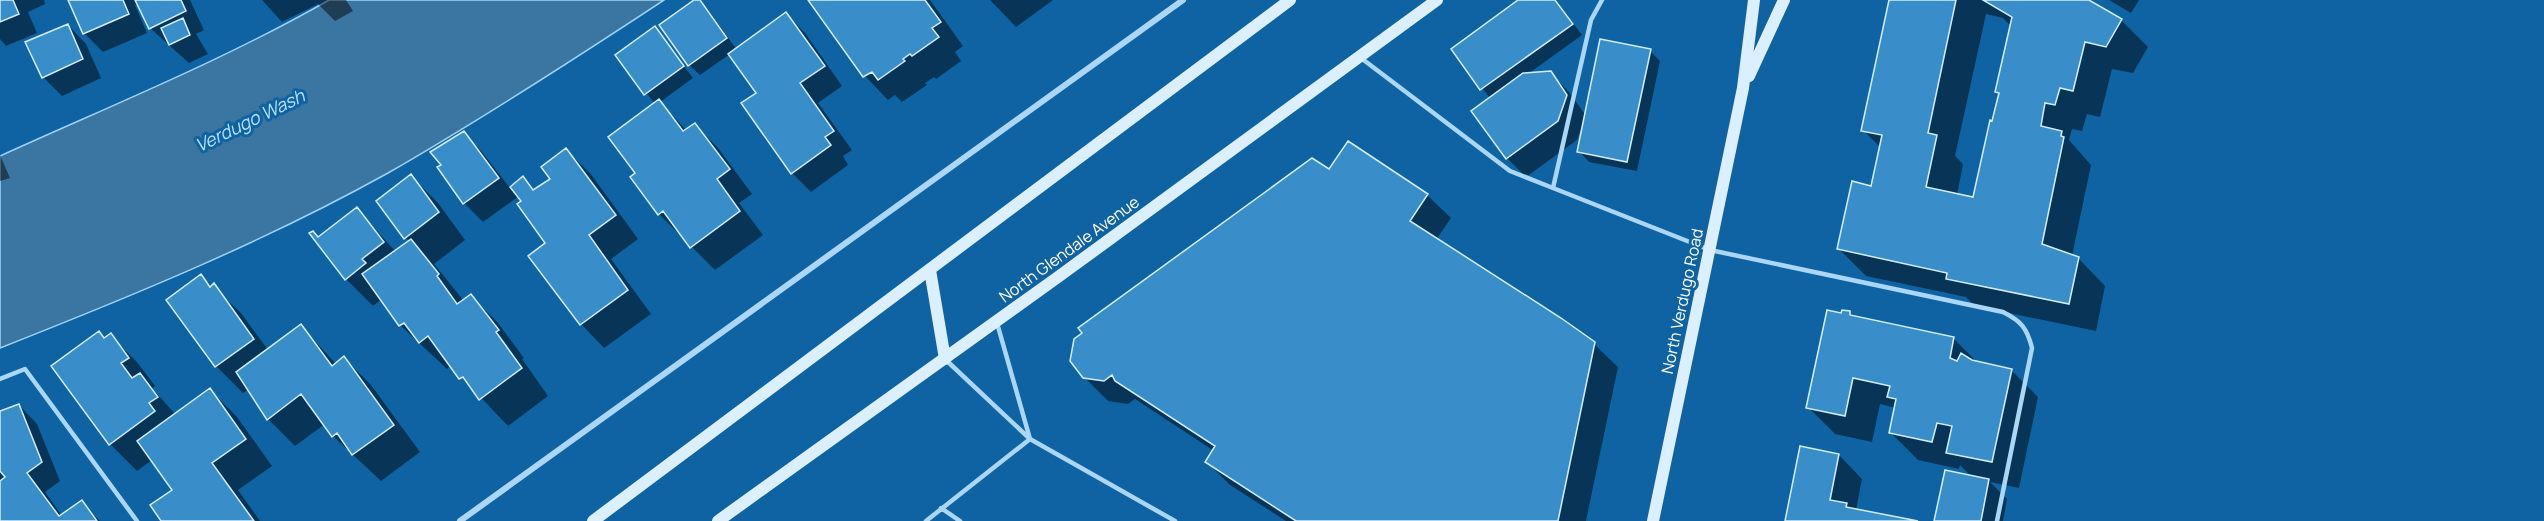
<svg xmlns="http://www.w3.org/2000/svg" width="2544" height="521" font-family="Manrope,sans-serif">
  <rect width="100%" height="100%" fill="#1063a3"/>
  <!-- water -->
  <path fill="#3b75a2" stroke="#9dd3f9" stroke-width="1.5" d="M329 0H664C573 60 482 119 388 173 264 242 132 296 0 348V156C110 106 224 60 329 0Z"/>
  <!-- shadow -->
  <path fill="#0007" fill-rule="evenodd" d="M0 0H44L45 4 28 12 37 33 6 46 0 39Z
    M69 0H190L204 30 196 34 208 54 189 63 150 28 138 3 135 5 147 33 103 52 84 33Z
    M262 0H346L353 11 335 21 318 4 282 22Z
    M697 0 708 10 737 50 786 14 805 33 842 86 818 103 852 150 843 156 848 165 811 192 792 173 743 103 758 93 730 54 700 75 689 65Z
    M810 0H930L963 46 955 52 961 61 936 79 934 77 925 83 927 85 902 102 895 95 888 100 865 76Z
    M990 0H1053L1016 27Z
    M1521 0H1556L1582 35 1528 74 1550 73 1569 92 1586 116 1650 51 1660 61 1637 171 1589 162 1579 151 1582 126 1577 140 1526 177 1507 158 1473 111 1490 98 1453 50Z
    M1891 0H2086L2121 20 2148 47 2133 73 2112 69 2100 117 2087 114 2082 131 2072 129 2069 140 2091 165 2072 256 2078 258 2105 286 2096 331 1975 306 1966 297 1866 276 1839 249 1872 188 1881 148 1863 130ZM1986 14 2003 18 2012 27 1997 91 2000 94 1974 198 1957 195 1963 164 1955 156Z
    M2109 0H2139L2131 13Z
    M68 25 86 44 101 78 62 96 43 77Z
    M654 28 693 78 660 102 687 131 695 125 718 148 752 194 739 203 763 235 715 270 659 214 632 178 637 174 655 104 617 55Z
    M464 133 482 152 510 188 523 178 535 191 552 179 566 150 590 173 638 239 611 259 651 314 604 348 581 324 530 256 547 243 519 196 483 222 464 203 439 168Z
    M0 155 10 178 0 181Z
    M1329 172 1427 195 1451 218 1436 240 1594 344 1618 367 1586 521H1286L1230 485 1207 462 1214 451 1135 399 1128 404 1108 401 1084 377Z
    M411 176 438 203 465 240 434 264 464 301 471 296 498 323 524 358 522 359 548 396 508 426 451 366 447 369 400 325 382 299 373 306 346 279 319 238 357 209 396 252 410 242 406 238Z
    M201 276 241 313 268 350 301 326 336 364 344 358 371 385 420 452 381 481 333 436 325 424 295 446 268 419 249 389 243 393 216 366 168 300Z
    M1850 313 1854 317 1953 338 1978 363 2011 370 2038 397 2019 488 1990 482 2007 499 2003 521H1936L1972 477 1960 465 1959 469 1918 460 1891 433 1896 408 1880 404 1872 442 1835 434 1808 407 1843 315Z
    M99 333 105 339 110 335 137 362 155 386 152 388 176 415 210 390 237 417 272 466 238 490 260 521H163L174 490 152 460 137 471 110 444Z
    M19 405 37 424 60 481 45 492 62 516 81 502 100 521H0V413Z
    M1801 448 1839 455 1862 479 1856 510 1911 521H1786Z"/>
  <!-- building -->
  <path fill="#398dc9" stroke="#d4edfe" stroke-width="1.5" d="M0 0H13L19 14 0 22Z
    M68 0H123L129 14 83 34Z
    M135 0H181L186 11 149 29Z
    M694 0H700L727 38 688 66 659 25Z
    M808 0H925L941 22 932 28 939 37 912 56 910 54 903 59 905 61 878 80 872 72 863 77Z
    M1518 0H1555L1573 24 1480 90 1451 49Z
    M1889 0H1956L1928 133 1937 135 1926 187 1973 197 1990 120 1992 121 1999 93 1995 92 2012 17 1983 0H2089L2122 19 2106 47 2085 42 2073 91 2060 88 2055 105 2045 103 2043 114 2041 126 2062 131 2061 136 2064 137 2042 244 2079 257 2069 304 1946 279 1947 273 1837 249 1852 181 1871 186 1882 135 1861 131Z
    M786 12 825 66 800 83 834 131 825 137 831 145 791 174 741 103 756 93 728 54Z
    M183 18 190 35 169 45 161 28Z
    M68 24 83 59 42 78 25 42Z
    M655 26 684 66 644 95 615 55Z
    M1600 39 1651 49 1627 162 1577 152Z
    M1551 71 1567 95 1558 121 1506 159 1471 111 1523 73Z
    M659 99 683 131 695 123 730 169 717 179 740 211 690 248 663 211 658 215 630 177 635 173 608 137Z
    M464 131 499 178 463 204 437 167 441 165 430 152Z
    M1348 141 1428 194 1410 221 1561 318 1595 342 1558 521H1296L1205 462 1215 446 1115 381 1112 375 1104 381 1083 378 1070 361 1074 339 1082 333 1078 328 1312 158 1329 169Z
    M566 148 616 215 589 235 628 290 580 325 528 256 545 243 517 204 521 201 510 187 523 176 533 190 550 179 541 167Z
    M411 174 439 212 404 239 376 201Z
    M357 207 384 242 362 259 366 263 345 280 309 233 313 231 318 237Z
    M411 239 439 274 437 276 457 304 471 294 499 330 496 332 522 368 479 400 463 377 459 379 428 336 419 343 404 323 399 326 362 274Z
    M201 274 210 287 214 283 254 339 215 367 166 300Z
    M1827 310 1841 313 1842 310 1850 311V315L1954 337 1950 358 1957 361 1961 353 1972 360 2012 369 1992 462 1946 453 1952 426 1937 423 1932 442 1889 433 1896 399 1887 397 1890 386 1853 378 1845 416 1806 408Z
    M301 324 332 366 344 356 394 425 352 455 337 433 332 437 301 394 267 420 236 372Z
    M99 331 104 338 111 333 129 358 121 363 132 378 140 373 158 397 149 403 155 411 109 445 51 366Z
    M210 388 246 439 212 463 254 521H161L150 505 172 490 137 441Z
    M19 404 42 462 27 473 59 516 82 500 97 521H0V481L5 477 0 471V411Z
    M1800 446 1839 454 1830 500 1847 503 1846 507 1918 521H1785Z
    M1945 470 1989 479 1981 521H1934Z"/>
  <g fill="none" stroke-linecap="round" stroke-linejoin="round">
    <!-- lane -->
    <path stroke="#abd6f6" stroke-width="4.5" d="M1361 58 1510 171 1553 188 1710 250 2003 312C2021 321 2027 328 2032 348L1997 521
      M1553 188 1591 20 1602 0
      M947 361 1030 439 997 323
      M0 379 25 369 137 521
      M941 508 960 521
      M926 521 1030 439 1175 521"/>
    <!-- street -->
    <path stroke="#abd6f6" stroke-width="6" d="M460 521 1183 0"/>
    <!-- secondary -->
    <path stroke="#dceffe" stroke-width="12" d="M1749 76 1784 0
      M930 270 945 359
      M593 521 1290 0
      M718 521 1058 277 1437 0
      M1653 521 1743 88 1754 0"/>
  </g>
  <g text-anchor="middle" stroke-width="6" stroke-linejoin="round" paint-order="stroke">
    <!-- street labels -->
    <g font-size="16" fill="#fff" stroke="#1063a3">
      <text transform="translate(1069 249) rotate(-36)" y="6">North Glendale Avenue</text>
      <text transform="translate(1682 301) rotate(-78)" y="6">North Verdugo Road</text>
    </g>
    <!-- water labels -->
    <g font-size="18" font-style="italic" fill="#b8e0fc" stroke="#1063a3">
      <text transform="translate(250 121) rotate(-26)" y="6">Verdugo Wash</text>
    </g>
  </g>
</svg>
